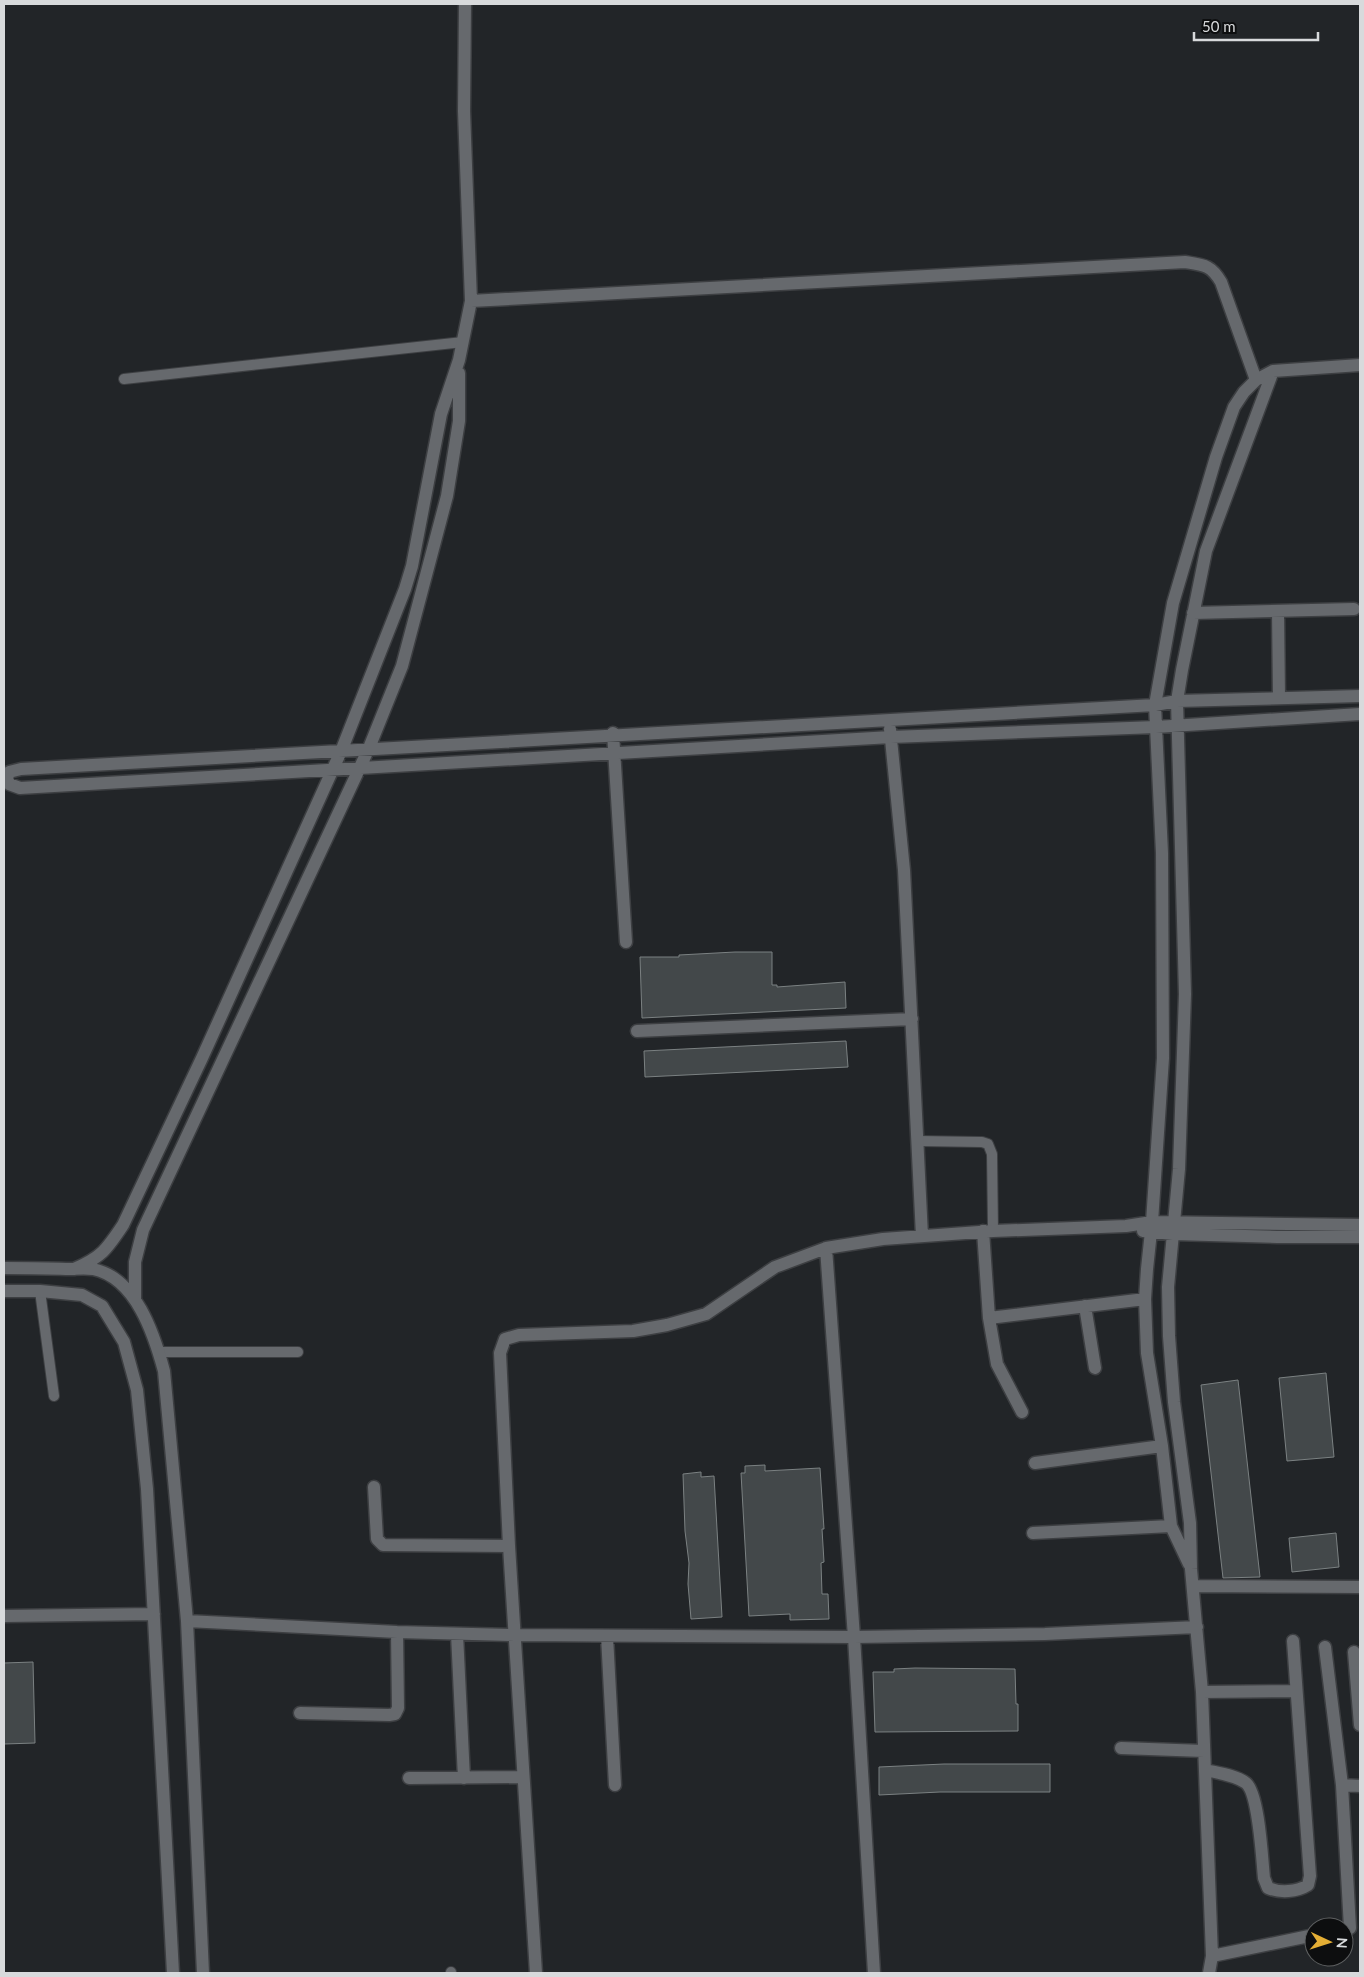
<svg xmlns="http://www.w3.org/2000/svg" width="1364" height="1977" font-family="Lato,sans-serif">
  <rect width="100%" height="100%" fill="#222528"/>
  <!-- building -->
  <path fill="#43484a" stroke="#7b8182" d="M735 952H772V985H777V987L845 982 846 1008 642 1018 640 957H679V955Z
    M846 1041 848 1067 645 1077 644 1051Z
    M1326 1373 1334 1457 1287 1461 1279 1378Z
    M1238 1380 1260 1577 1223 1578 1201 1385Z
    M765 1465V1471L820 1468 824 1529H822L824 1562 821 1563 822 1594H828L829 1619 790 1620V1614L749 1616 741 1473H745V1466Z
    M701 1472V1477L714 1476 722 1617 691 1619 688 1584 689 1563 685 1531 683 1474Z
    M1336 1533 1339 1567 1292 1572 1289 1538Z
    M33 1662 35 1743 4 1744V1663Z
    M915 1668 1015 1669 1016 1704H1018V1731L875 1732 873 1672H894V1669Z
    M944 1764H1050V1792H940L879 1795V1767Z"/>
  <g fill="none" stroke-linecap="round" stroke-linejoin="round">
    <!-- service casing -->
    <g stroke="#3d3f42" stroke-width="12">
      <path id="service" d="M124 379 463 342
        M918 1141 982 1142 988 1144 992 1154 993 1231
        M40 1291 54 1396
        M159 1352H298
        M451 1972V1973"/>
    </g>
    <!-- minor casing -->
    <g stroke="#3d3f42" stroke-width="15">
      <path id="minor" d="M471 301 1185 262C1204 265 1211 265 1221 282L1256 380
        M1278 611 1279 698
        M1193 613 1354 609
        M1360 696 1177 701 1155 705C777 725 399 745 21 769L9 772 7 778 9 784 20 788 891 737 1156 727 1360 714
        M890 729 904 870 922 1236
        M613 733 626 942
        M637 1031 912 1019
        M983 1231 989 1318 997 1364 1022 1412
        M1143 1231 1173 1234 1277 1237H1360
        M826 1248 854 1637 874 1973
        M4 1268C24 1268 45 1268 66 1269 74 1269 84 1268 93 1269 136 1278 154 1334 164 1371L187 1621 203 1973
        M74 1269C102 1257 107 1249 123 1225L202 1058 342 749 405 589 412 566 441 414 459 360 471 301 464 111 465 4
        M4 1291H40L82 1295 102 1306 124 1342 137 1390 147 1489 173 1973
        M135 1299V1262L143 1230 369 748 402 666 447 496 459 421V373
        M1085 1306 1095 1368
        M989 1318 1145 1299
        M1035 1463 1162 1446
        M374 1487 377 1539 383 1545 509 1546
        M1033 1533 1171 1526
        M1189 1564 1171 1526 1162 1446 1147 1353 1145 1299 1147 1269 1152 1222 1163 1058 1162 853 1155 705 1173 603 1216 457 1234 407 1244 392 1256 380 1273 371 1360 365
        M1194 1586 1360 1587
        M4 1616 154 1614
        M187 1621 397 1632 514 1635 854 1637 1045 1634 1197 1627
        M457 1634 464 1778
        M607 1636 615 1785
        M1325 1647 1342 1785 1350 1928
        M1354 1652 1360 1725
        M1202 1692 1296 1691
        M300 1713 389 1715 395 1714 398 1708 397 1632
        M1121 1748 1204 1751
        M1205 1770C1218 1773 1235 1775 1246 1783 1259 1794 1262 1859 1264 1878L1268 1888C1280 1893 1297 1892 1308 1885L1310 1876 1293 1641
        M409 1778 523 1777
        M1342 1785 1360 1786
        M1212 1956 1314 1935
        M536 1973 509 1546 500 1353 505 1339 519 1335 633 1331 667 1325 706 1314 775 1267 826 1248 883 1239 993 1231 1126 1226 1152 1222 1360 1225
        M1209 1973 1212 1956 1202 1692 1191 1569 1190 1523 1174 1402 1169 1336 1168 1287 1179 1169 1185 994 1177 701 1182 670 1206 551 1273 371"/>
    </g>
    <!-- service -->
    <use href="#service" stroke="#66696d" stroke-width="10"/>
    <!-- minor -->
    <use href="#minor" stroke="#66696d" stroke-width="12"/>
  </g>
  <!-- border -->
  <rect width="1364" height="1977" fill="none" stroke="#d8dadc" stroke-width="10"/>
  <!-- north arrow -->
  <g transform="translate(1329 1942) rotate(94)"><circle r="24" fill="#0d0e0f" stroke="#5e6061"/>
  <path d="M0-4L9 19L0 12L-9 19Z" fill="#e4ae35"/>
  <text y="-8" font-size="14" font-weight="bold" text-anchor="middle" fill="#d8dadc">N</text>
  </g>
  <!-- scale -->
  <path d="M1194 32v8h124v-8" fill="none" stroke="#d8dadc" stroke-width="2.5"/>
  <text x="1202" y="32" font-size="15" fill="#d8dadc" stroke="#0d0e0f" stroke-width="4" paint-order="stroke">50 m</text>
</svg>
